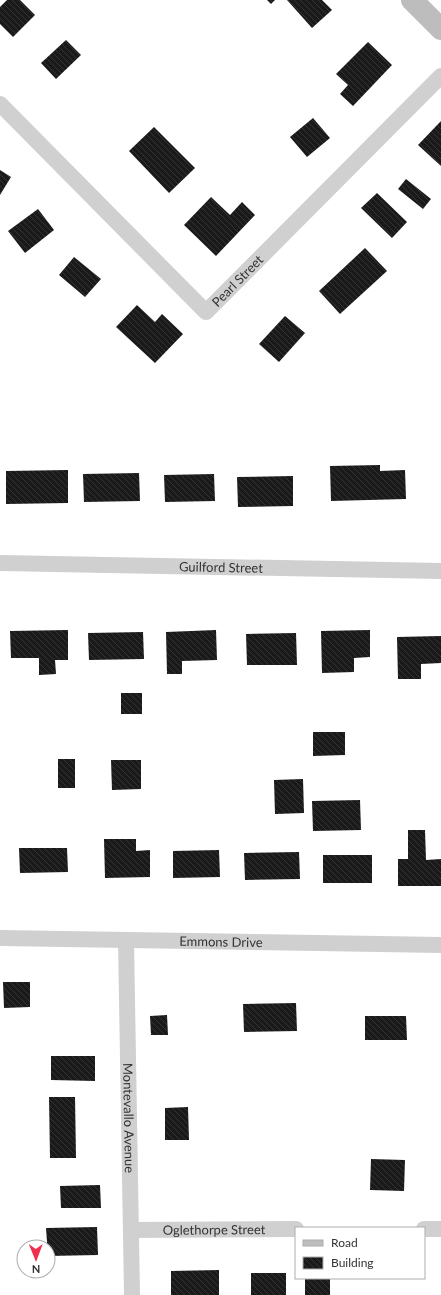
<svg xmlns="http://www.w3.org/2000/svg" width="441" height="1295" viewBox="0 0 441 1295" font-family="Lato,sans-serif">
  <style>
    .building { fill: url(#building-back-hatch) }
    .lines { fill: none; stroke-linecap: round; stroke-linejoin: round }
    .street { stroke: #d0d0d0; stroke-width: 16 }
    .secondary { stroke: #bdbdbd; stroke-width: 22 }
    .labels { text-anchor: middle; stroke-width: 4; stroke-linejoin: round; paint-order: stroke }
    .street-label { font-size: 13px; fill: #333; stroke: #fff }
  </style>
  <defs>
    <pattern id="building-back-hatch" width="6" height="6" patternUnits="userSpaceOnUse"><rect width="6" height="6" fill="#1a1a1a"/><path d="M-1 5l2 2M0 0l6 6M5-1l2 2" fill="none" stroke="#333"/></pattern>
  </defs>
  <rect width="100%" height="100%" fill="#fff"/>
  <!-- building -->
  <g class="building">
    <path d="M7,0H20L35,15L13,37L0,24V7Z"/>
    <path d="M267,0H275L271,4Z"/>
    <path d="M287,0H322L332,10L312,28Z"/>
    <path d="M66,40L81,55L56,79L41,63Z"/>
    <path d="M368,42L392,65L353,106L340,94L348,85L336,74Z"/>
    <path d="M313,118L330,138L307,157L290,137Z"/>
    <path d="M441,121V166L418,145Z"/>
    <path d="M154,127L195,168L169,193L129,151Z"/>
    <path d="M0,170L11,177L0,195Z"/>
    <path d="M406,179L431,199L423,209L398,189Z"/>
    <path d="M377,193L407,222L392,238L361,208Z"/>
    <path d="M211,197L230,215L242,202L255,215L216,256L184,225Z"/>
    <path d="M38,209L54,230L25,253L8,231Z"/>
    <path d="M365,248L387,271L340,314L319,291Z"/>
    <path d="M74,257L101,279L85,297L59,275Z"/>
    <path d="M137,305L155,322L162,314L183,334L155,363L116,327Z"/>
    <path d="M285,316L305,333L279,362L259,344Z"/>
    <path d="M380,465V471L405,470L406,499L331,501L330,466Z"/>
    <path d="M68,470V503L6,504V471Z"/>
    <path d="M139,473L140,501L84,502L83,474Z"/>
    <path d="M214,474L215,501L165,502L164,475Z"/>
    <path d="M293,476V506L238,507L237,477Z"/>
    <path d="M68,630V660H55L56,674L39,675V658H11L10,631Z"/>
    <path d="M216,630L217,660L182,661V674H167L166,632Z"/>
    <path d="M370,630V657L354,658V672L322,673L321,631Z"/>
    <path d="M143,632L144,659L89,660L88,633Z"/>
    <path d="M296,633L297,665H247L246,634Z"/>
    <path d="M441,636V663L421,664V679H398L397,637Z"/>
    <rect x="121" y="693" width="21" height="21"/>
    <path d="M313,732H345V755L313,756Z"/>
    <rect x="58" y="759" width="17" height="29"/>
    <path d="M111,760H141V789L112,790Z"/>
    <path d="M303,779L304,813L275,814L274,780Z"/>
    <path d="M360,800L361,830L313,831L312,801Z"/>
    <path d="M408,830H425L426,860L441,859V886H398V859H408Z"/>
    <path d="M104,839H136V851L150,850V877L105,878Z"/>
    <path d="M19,848H67L68,872L20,873Z"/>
    <path d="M219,850L220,877L173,878V851Z"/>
    <path d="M299,852L300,879L245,880L244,853Z"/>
    <rect x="323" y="855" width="49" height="28"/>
    <path d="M3,982H30V1007L4,1008Z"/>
    <path d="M296,1003L297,1031L244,1032L243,1004Z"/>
    <path d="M167,1015L168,1035H151L150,1016Z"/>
    <path d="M365,1016H406L407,1040H365Z"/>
    <path d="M51,1056H95V1081L51,1080Z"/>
    <path d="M49,1097H75L76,1158H50Z"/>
    <path d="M188,1107L189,1140H165V1108Z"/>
    <path d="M371,1159L405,1160L404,1191L370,1190Z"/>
    <path d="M100,1185L101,1208H61L60,1186Z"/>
    <path d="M97,1227L98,1255L48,1256L46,1228Z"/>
    <path d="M219,1270V1295H171V1271Z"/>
    <rect x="251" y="1273" width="35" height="22"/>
    <rect x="305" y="1278" width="25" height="17"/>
  </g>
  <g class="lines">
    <!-- street -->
    <g class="street">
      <path id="s1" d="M0,104L206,312L441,76"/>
      <path id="s2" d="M0,563L441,571"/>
      <path id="s3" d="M0,938L441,945"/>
      <path id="s4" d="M126,940L132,1295"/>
      <path d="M424,1229H441"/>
      <path id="s5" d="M131,1230L296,1229"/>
    </g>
    <!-- secondary -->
    <path class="secondary" d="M412,0L441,29"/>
  </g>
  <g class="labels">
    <!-- street labels -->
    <g class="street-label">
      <text dy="5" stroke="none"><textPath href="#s1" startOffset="337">Pearl Street</textPath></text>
      <text dy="5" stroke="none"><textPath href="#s2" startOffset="221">Guilford Street</textPath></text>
      <text dy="5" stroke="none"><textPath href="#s3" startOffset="221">Emmons Drive</textPath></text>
      <text dy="5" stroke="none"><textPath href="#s4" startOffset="178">Montevallo Avenue</textPath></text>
      <text dy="5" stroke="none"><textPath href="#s5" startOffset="83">Oglethorpe Street</textPath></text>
    </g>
  </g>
  <!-- legend -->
  <rect x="295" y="1227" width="130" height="52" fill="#ffffff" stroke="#adadad"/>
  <rect x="303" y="1240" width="20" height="6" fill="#bdbdbd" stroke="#adadad"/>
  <text x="331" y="1247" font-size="12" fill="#333333">Road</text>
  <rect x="303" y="1257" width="20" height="12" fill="url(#building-back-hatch)" stroke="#adadad"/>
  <text x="331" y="1267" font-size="12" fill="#333333">Building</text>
  <!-- north arrow -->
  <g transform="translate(36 1259) rotate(179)"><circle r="19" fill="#ffffff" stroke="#adadad"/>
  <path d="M0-3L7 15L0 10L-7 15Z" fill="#f02f4d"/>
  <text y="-6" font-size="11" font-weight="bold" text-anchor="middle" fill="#333333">N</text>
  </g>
</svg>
